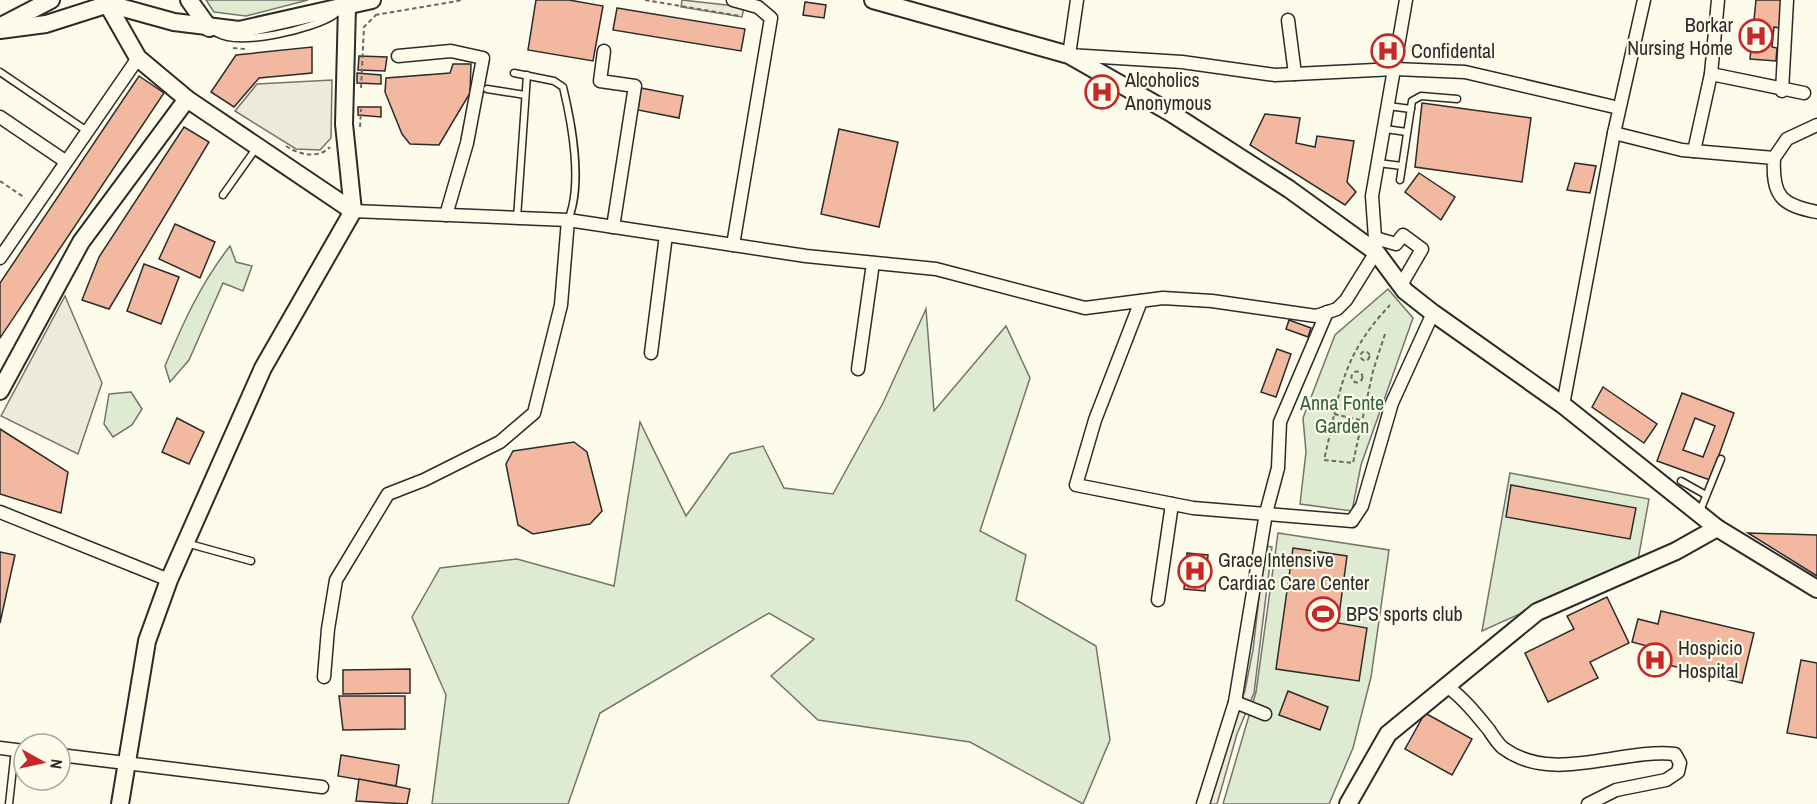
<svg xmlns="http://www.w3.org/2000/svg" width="1817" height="804" viewBox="0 0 1817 804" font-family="'Archivo Narrow',sans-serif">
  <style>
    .green { fill: #deebd1; stroke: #74746e; stroke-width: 1.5 }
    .parking { fill: #eceadb; stroke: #74746e; stroke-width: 1.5 }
    .building { fill: #f2b8a0; stroke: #2b2b2b; stroke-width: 1.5; fill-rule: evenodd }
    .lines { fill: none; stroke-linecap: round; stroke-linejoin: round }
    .lane-casing { stroke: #2b2b2b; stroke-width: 9 }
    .street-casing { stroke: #2b2b2b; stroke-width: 15 }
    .secondary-casing { stroke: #2b2b2b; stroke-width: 20 }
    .path { stroke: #6a6964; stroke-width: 2; stroke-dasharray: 4.5 3; stroke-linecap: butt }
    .lane { stroke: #fdfbea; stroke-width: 6 }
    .street { stroke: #fdfbea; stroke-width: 12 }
    .secondary { stroke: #fdfbea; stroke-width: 16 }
    .labels { text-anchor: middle; stroke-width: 4.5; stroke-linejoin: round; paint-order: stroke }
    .poi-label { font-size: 20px; fill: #2b2b2b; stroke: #fdfbea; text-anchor: start }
    .park-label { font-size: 20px; fill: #34623c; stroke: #fdfbea }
  </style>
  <rect width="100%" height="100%" fill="#fdfbea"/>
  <!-- green -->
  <g class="green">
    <path d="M206,0H308L246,16L214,12Z"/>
    <path d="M230,246L236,262L252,266L243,291L223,283L189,360L170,382L165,366C183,323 201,283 230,246Z"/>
    <path d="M1388,289L1413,318L1361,465L1352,511L1300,504L1306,452L1303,418L1335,335Z"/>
    <path d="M926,309L934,411L1006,326L1030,378L980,531L1026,555L1016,600L1096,646L1110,740L1083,804L970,742L818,720L771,676L814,639L769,613L600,713L568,804H432L446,695L412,617L440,568L517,559L614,586L640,422L686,516L730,454L763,446L784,488L833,494L883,403Z"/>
    <path d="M131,392L142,409L132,425L113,437L104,424L109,394Z"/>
    <path d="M1510,473L1649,499L1638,560L1482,631Z"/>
    <path d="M1278,533L1389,550L1371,677L1353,748L1329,804H1223L1256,692Z"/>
  </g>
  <!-- parking -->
  <g class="parking">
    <path d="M682,0L744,7L742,17L681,7Z"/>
    <path d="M332,80L331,138L320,150L296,149L235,111L257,84Z"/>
    <path d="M65,296L102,383L78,454L1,416Z"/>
    <path d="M1265,546L1272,547L1254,693L1237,734L1217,804H1209L1245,690L1253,650Z"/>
  </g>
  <!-- building -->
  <g class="building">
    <path d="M536,0H569L603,6L593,61L528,50Z"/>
    <path d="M1756,0H1782L1779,28L1774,27L1772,47L1777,48L1776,61L1750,59Z"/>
    <path d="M805,2L826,5L824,18L803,15Z"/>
    <path d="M617,8L745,29L741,51L613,30Z"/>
    <path d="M312,47V73L259,78L234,107L211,92L236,55Z"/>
    <path d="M359,56L387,57L385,71L358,70Z"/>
    <path d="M453,64H471L470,93L439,145L410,144L402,134L385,92L386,78L450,73Z"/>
    <path d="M357,73L381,75V84L357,83Z"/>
    <path d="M139,76L164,93L0,338V283Z"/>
    <path d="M641,88L683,96L679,118L638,110Z"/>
    <path d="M1422,103L1531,118L1522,182L1415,167Z"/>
    <path d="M358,107H381V117L358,115Z"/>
    <path d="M1265,114L1300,118L1296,143L1315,147L1317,136L1354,141L1347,182L1356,192L1345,205L1250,145Z"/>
    <path d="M184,127L209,142L109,309L82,300L99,257Z"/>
    <path d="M839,129L898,142L879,227L821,214Z"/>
    <path d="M1575,163L1596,166L1590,193L1567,190Z"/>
    <path d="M1419,173L1455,197L1441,220L1405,192Z"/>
    <path d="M175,224L215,242L200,278L159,259Z"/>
    <path d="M144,264L179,277L161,324L127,311Z"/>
    <path d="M1289,320L1311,328L1308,337L1286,329Z"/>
    <path d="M1277,349L1291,354L1276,397L1261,392Z"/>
    <path d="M1603,387L1657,424L1644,443L1592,407Z"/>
    <path d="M1682,393L1734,413L1710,480L1657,461ZM1695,418L1715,426L1703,457L1683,450Z"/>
    <path d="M177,418L204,432L189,464L162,452Z"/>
    <path d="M0,429L68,472L61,513L0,494Z"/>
    <path d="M574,442L587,452L602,511L590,524L533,534L518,525L506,464L513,451Z"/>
    <path d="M1511,485L1636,508L1630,539L1506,517Z"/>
    <path d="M1748,533L1817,535V576Z"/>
    <path d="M1293,548L1347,556L1338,623L1367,628L1359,681L1276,669Z"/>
    <path d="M0,552L15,555L0,623Z"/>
    <path d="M1187,553L1208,555L1205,591L1184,589Z"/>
    <path d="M1607,597L1629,643L1590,662L1598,678L1548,702L1525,653L1574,629L1567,616Z"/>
    <path d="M1661,611L1754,633L1742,683L1644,659L1647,646L1632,642L1638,619L1658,624Z"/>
    <path d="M1801,660L1817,663V738L1787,733Z"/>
    <path d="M410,669V693L343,694V670Z"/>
    <path d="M1288,691L1328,707L1320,730L1279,715Z"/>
    <path d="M339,696H405V729L343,730Z"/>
    <path d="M1425,713L1472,739L1452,775L1405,749Z"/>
    <path d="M341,755L399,765L396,786L338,776Z"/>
    <path d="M359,779L410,789L407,804L356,801Z"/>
  </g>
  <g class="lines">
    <defs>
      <g id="lane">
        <path d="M217,33C238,47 314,29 334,15"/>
        <path d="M0,72L87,131"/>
        <path d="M514,73L554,81L563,87C572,124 583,185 568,220"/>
        <path d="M487,89L525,95"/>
        <path d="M1388,106L1411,109"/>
        <path d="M1385,129L1407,132"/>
        <path d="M1378,163L1402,166"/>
        <path d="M1400,180L1412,101L1421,96L1457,99"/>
        <path d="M223,195L257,147"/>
        <path d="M517,218L527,75"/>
        <path d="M1681,481L1706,495"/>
        <path d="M1700,511L1721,459"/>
        <path d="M186,543L251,561"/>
        <path d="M9,804L15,750"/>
      </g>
      <g id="street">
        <path d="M1077,0L1069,55L1182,62L1275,75L1395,69L1465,72L1619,108"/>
        <path d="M1288,20L1295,74"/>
        <path d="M604,51L600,81L635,86L613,227"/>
        <path d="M398,56L451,51L483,58L467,143L446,215"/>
        <path d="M1711,74L1804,93"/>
        <path d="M1782,91L1787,0"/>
        <path d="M0,117L65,161"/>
        <path d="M1614,133L1682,150L1774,158C1772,196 1781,205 1817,212"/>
        <path d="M1694,151L1711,74L1718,0"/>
        <path d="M1774,158L1787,139L1817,125"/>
        <path d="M353,211L568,220L806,256L936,269L1085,308L1163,298L1212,301L1316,316L1337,309L1346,300L1376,252L1372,196L1406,0"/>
        <path d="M1375,238L1396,244L1403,235L1422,249L1401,285"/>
        <path d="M733,245L771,18L758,7L733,0"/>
        <path d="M0,258L138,58"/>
        <path d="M1141,301L1095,420L1076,485L1193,508L1352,521L1362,506L1392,403L1433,313"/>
        <path d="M651,353L666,235"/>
        <path d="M858,369L873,263"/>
        <path d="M1563,405L1614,133L1644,0"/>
        <path d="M0,512L169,580"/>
        <path d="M1158,600L1172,504"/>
        <path d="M324,677L328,629L336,580L388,494L424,480L500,442L534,413L561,305L568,220"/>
        <path d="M1448,687C1464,699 1476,714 1489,730C1493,736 1498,744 1503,748C1553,785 1620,748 1675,754L1680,763L1678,772L1666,780L1616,790L1588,804"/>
        <path d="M1235,702L1265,714"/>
        <path d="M0,748L24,751"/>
        <path d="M60,755L322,787"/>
        <path d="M1203,804L1235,702L1266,513L1278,468L1280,422L1327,312"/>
      </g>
      <g id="secondary">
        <path d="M105,0L138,58L187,99L353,211"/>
        <path d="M189,0L209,28"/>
        <path d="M873,0L1069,55L1171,113L1289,189L1376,252L1405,291L1433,313L1563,405L1717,528L1817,589"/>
        <path d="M1,26L51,0"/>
        <path d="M0,30L46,24L109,4L174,22L239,30L372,0"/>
        <path d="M0,391L81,242L187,99"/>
        <path d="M120,804L147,641L169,580L263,368L353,211L344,124L347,6"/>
        <path d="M1348,804L1388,734L1537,612L1676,551L1717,528"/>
      </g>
    </defs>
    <!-- lane casing -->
    <use href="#lane" class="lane-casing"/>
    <!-- street casing -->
    <use href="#street" class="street-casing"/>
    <!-- secondary casing -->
    <use href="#secondary" class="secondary-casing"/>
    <!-- path -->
    <g class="path">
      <path d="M645,0L740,16"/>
      <path d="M375,15L463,0"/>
      <path d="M233,48L245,49"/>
      <path d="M361,88L364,27L376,15"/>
      <path d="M360,127L361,109"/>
      <path d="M286,146C299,155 319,159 330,147"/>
      <path d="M0,181L25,198"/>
      <path d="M1385,334L1373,371L1353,463L1324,460C1340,393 1340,358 1390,305"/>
      <circle cx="1365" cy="356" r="4.5"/>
      <circle cx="1357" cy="377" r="5.5"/>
      <path d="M1334,414L1360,420"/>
    </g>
    <!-- lane -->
    <use href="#lane" class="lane"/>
    <!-- street -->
    <use href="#street" class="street"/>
    <!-- secondary -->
    <use href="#secondary" class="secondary"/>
  </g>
  <!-- icons -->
  <defs>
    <symbol id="hospital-ring" viewBox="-11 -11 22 22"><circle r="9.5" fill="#fdfbea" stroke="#c62828" stroke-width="1.5"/><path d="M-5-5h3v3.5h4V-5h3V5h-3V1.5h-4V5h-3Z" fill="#c62828"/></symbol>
    <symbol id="stadium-ring" viewBox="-11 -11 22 22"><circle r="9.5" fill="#fdfbea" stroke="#c62828" stroke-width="1.5"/><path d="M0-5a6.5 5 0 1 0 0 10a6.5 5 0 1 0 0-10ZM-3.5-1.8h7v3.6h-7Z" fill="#c62828"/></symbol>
  </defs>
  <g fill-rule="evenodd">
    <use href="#hospital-ring" x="1737" y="17" width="38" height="38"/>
    <use href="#hospital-ring" x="1369" y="32" width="38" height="38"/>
    <use href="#hospital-ring" x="1083" y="73" width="38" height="38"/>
    <use href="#hospital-ring" x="1176" y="552" width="38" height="38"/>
    <use href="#stadium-ring" x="1304" y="595" width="38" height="38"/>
    <use href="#hospital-ring" x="1636" y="641" width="38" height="38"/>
  </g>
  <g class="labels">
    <!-- poi labels -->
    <g class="poi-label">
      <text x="1733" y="32" text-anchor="end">Borkar<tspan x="1733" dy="23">Nursing Home</tspan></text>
      <text x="1411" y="58">Confidental</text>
      <text x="1125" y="87">Alcoholics<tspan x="1125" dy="23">Anonymous</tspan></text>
      <text x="1218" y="567">Grace Intensive<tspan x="1218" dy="23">Cardiac Care Center</tspan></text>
      <text x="1346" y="621">BPS sports club</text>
      <text x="1678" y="655">Hospicio<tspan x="1678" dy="23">Hospital</tspan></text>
    </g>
    <!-- park labels -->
    <g class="park-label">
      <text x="1342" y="410">Anna Fonte<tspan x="1342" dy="23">Garden</tspan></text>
    </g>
  </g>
  <!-- north arrow -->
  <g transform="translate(42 762) rotate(98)"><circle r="28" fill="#fdfbea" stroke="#a9a89e" stroke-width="1.5"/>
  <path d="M0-4.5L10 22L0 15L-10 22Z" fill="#c62828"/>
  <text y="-9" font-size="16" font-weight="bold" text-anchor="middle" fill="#2b2b2b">N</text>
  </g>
</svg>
